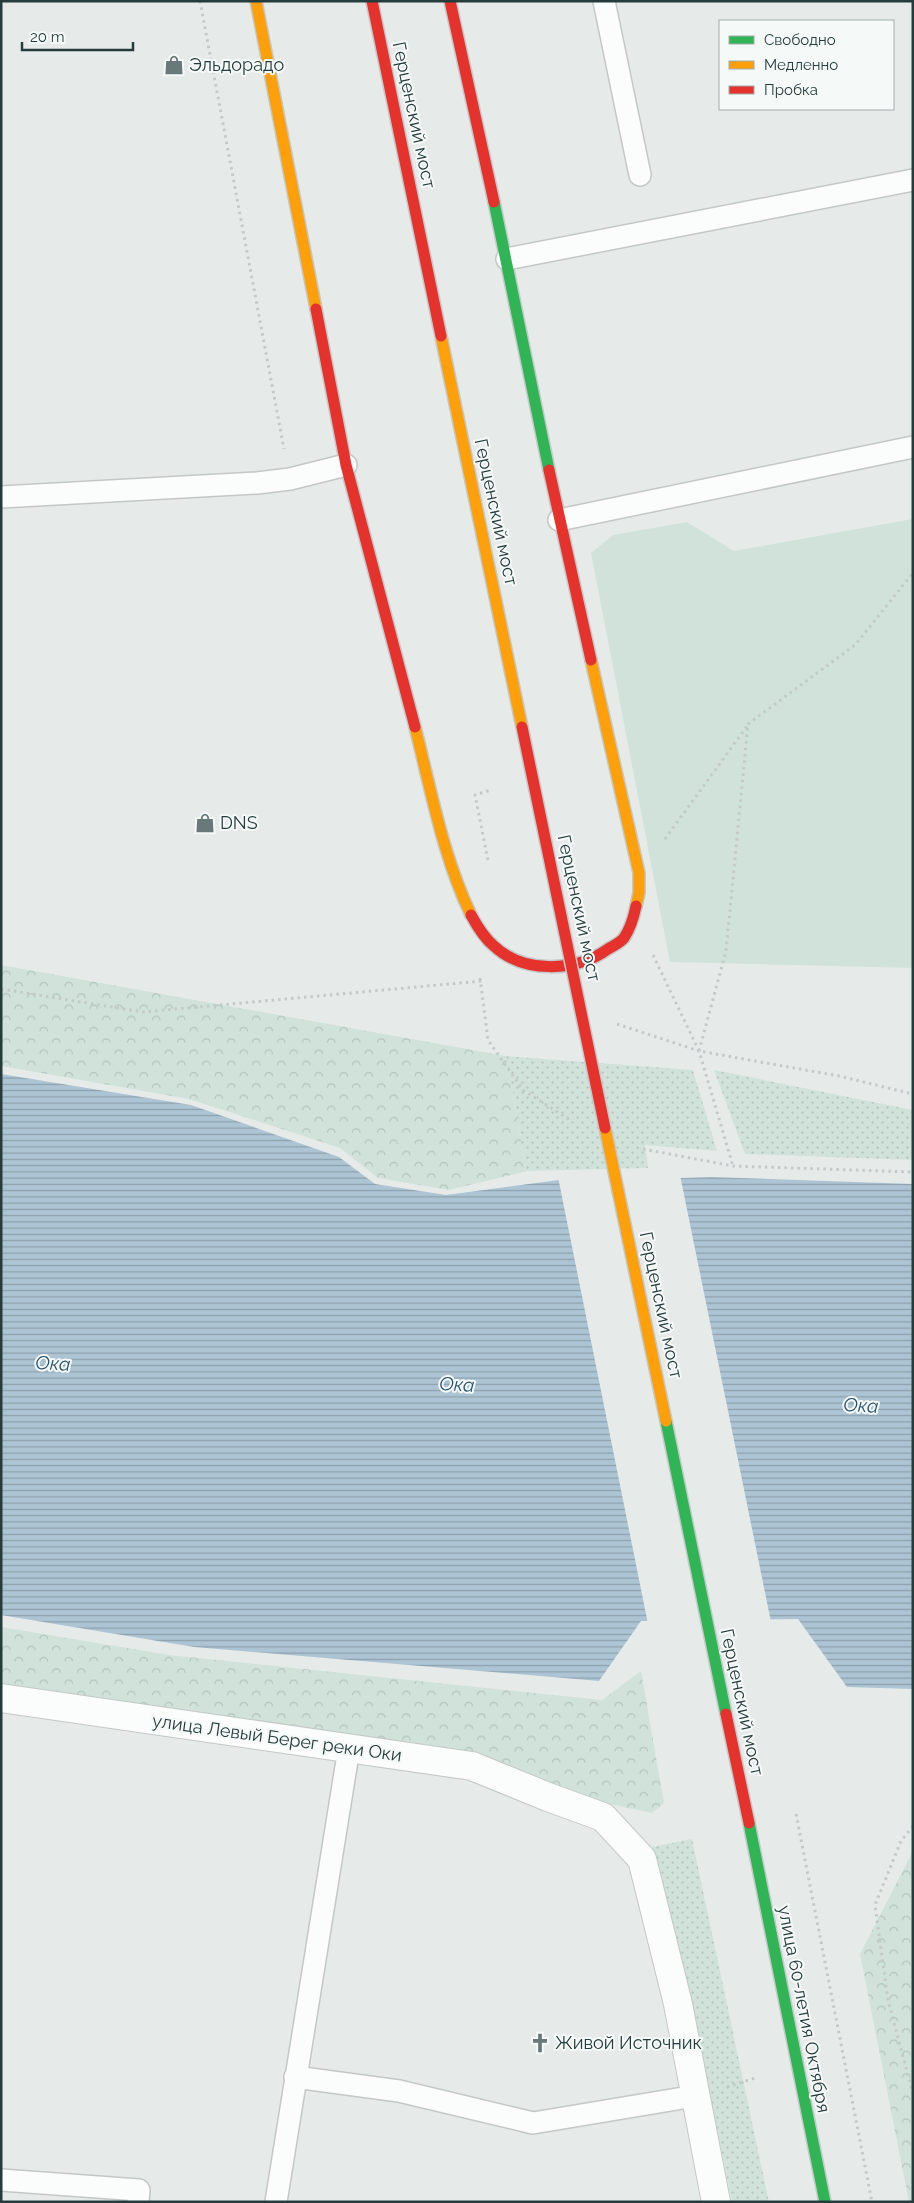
<svg xmlns="http://www.w3.org/2000/svg" width="914" height="2203" viewBox="0 0 914 2203" font-family="Raleway,sans-serif">
  <style>
    .grass { fill: url(#grass-dots) }
    .forest { fill: url(#forest-crowns) }
    .park { fill: #d1e2db }
    .water { fill: url(#water-rules) }
    .pier { fill: #e6ebea }
    .lines { fill: none; stroke-linecap: round; stroke-linejoin: round }
    .lane-casing { stroke: #c3c8c7; stroke-width: 24 }
    .street-casing { stroke: #c3c8c7; stroke-width: 30 }
    .fast-casing { stroke: #c3c9c8; stroke-width: 14 }
    .slow-casing { stroke: #c3c9c8; stroke-width: 14 }
    .jam-casing { stroke: #c3c9c8; stroke-width: 14 }
    .path { stroke: #c3caca; stroke-width: 3; stroke-dasharray: 2.5 4; stroke-linecap: butt }
    .lane { stroke: #fbfcfc; stroke-width: 21 }
    .street { stroke: #fbfcfc; stroke-width: 28 }
    .fast { stroke: #30b455; stroke-width: 11 }
    .slow { stroke: #ff9f0a; stroke-width: 11 }
    .jam { stroke: #e5322d; stroke-width: 11 }
    .fast-bridge-casing { stroke: #c3c9c9; stroke-width: 14; stroke-linecap: butt }
    .slow-bridge-casing { stroke: #c3c9c9; stroke-width: 14; stroke-linecap: butt }
    .jam-bridge-casing { stroke: #c3c9c9; stroke-width: 14; stroke-linecap: butt }
    .fast-bridge { stroke: #30b455; stroke-width: 11 }
    .slow-bridge { stroke: #ff9f0a; stroke-width: 11 }
    .jam-bridge { stroke: #e5322d; stroke-width: 11 }
    .labels { text-anchor: middle; stroke-width: 4; stroke-linejoin: round; paint-order: stroke }
    .poi-label { font-size: 18px; fill: #263c3c; stroke: #f5f9f8; text-anchor: start }
    .street-label { font-size: 18px; fill: #263c3c; stroke: #f5f9f8 }
    .water-label { font-size: 19px; font-style: italic; fill: #275171; stroke: #f5f9f8 }
  </style>
  <defs>
    <pattern id="grass-dots" width="8" height="8" patternUnits="userSpaceOnUse" patternTransform="scale(1.25)"><rect width="8" height="8" fill="#d1e2db"/><path d="M2 2h.1M6 6h.1" fill="none" stroke="#b3c3bd" stroke-width="1.8" stroke-linecap="round"/></pattern>
    <pattern id="forest-crowns" width="20" height="18" patternUnits="userSpaceOnUse" patternTransform="scale(1.25)"><rect width="20" height="18" fill="#d1e2db"/><path d="M2 6a3 3 0 1 1 6 0M12 15a3 3 0 1 1 6 0" fill="none" stroke="#b3c3bd"/></pattern>
    <pattern id="water-rules" width="6" height="5" patternUnits="userSpaceOnUse" patternTransform="scale(1.25)"><rect width="6" height="5" fill="#adc4d4"/><path d="M0 2.5h6" fill="none" stroke="#8da0ad"/></pattern>
  </defs>
  <rect width="100%" height="100%" fill="#e6ebea"/>
  <!-- grass -->
  <g class="grass">
    <path d="M506,1056L693,1070L717,1151L645,1145L648,1168L527,1171Z"/>
    <path d="M714,1070L913,1110V1160L745,1154Z"/>
    <path d="M692,1839L769,2202H732L712,2103L652,1847Z"/>
  </g>
  <!-- forest -->
  <g class="forest">
    <path d="M1,965L506,1056L527,1171L449,1190L378,1178L340,1148L189,1099L1,1066Z"/>
    <path d="M1,1627L169,1655L602,1700L641,1671L664,1803L652,1813L557,1793L1,1690Z"/>
    <path d="M913,1851V2202H909L860,1954Z"/>
  </g>
  <!-- park -->
  <path class="park" d="M913,519V968L670,962L591,553L613,535L687,522L734,551Z"/>
  <!-- water -->
  <path class="water" d="M1,1074L191,1105L339,1157L375,1184L446,1195L566,1179L617,1180L711,1177L913,1184V1689L847,1687L798,1619L641,1621L599,1681L194,1647L1,1615Z"/>
  <!-- pier -->
  <path class="pier" d="M680,1175L771,1622L648,1624L558,1177Z"/>
  <g class="lines">
    <defs>
      <g id="lane">
        <path d="M604,1L640,175"/>
        <path d="M507,259L913,180"/>
        <path d="M1,497L257,483L290,479L346,465"/>
        <path d="M559,520L913,447"/>
        <path d="M295,2077L399,2091L533,2123L695,2096"/>
        <path d="M1,2180L139,2190L138,2202"/>
        <path d="M276,2202L349,1748"/>
      </g>
      <path id="street" d="M1,1698L472,1766L548,1797L603,1817L642,1859L678,2004L716,2202"/>
      <g id="fast">
        <path d="M494,202L549,470"/>
        <path d="M749,1823L825,2202"/>
      </g>
      <g id="slow">
        <path d="M256,1L316,309"/>
        <path d="M591,660L639,873V893L636,906"/>
        <path d="M415,727C431,790 443,857 471,915"/>
      </g>
      <g id="jam">
        <path d="M450,1L494,202"/>
        <path d="M316,309L346,465L415,727"/>
        <path d="M549,470L591,660"/>
        <path d="M471,915C477,926 484,938 494,946C524,974 576,972 608,949C613,946 620,943 624,938C630,929 634,916 636,906"/>
      </g>
    </defs>
    <!-- lane casing -->
    <use href="#lane" class="lane-casing"/>
    <!-- street casing -->
    <use href="#street" class="street-casing"/>
    <!-- fast casing -->
    <use href="#fast" class="fast-casing"/>
    <!-- slow casing -->
    <use href="#slow" class="slow-casing"/>
    <!-- jam casing -->
    <use href="#jam" class="jam-casing"/>
    <!-- path -->
    <g class="path">
      <path d="M200,1L284,449"/>
      <path d="M665,839L748,725"/>
      <path d="M488,860L475,795L491,790"/>
      <path d="M653,955L699,1051L839,1076L913,1094"/>
      <path d="M480,978L488,1040L523,1090L570,1120"/>
      <path d="M1,989L143,1012L482,981"/>
      <path d="M617,1024L699,1051L733,1166"/>
      <path d="M699,1051L726,951L748,724L855,645L913,573"/>
      <path d="M643,1149L733,1166L913,1172"/>
      <path d="M796,1814L872,2202"/>
      <path d="M913,1826L901,1841L875,1905L888,2000L913,2094"/>
      <path d="M727,2087L755,2078"/>
    </g>
    <!-- lane -->
    <use href="#lane" class="lane"/>
    <!-- street -->
    <use href="#street" class="street"/>
    <!-- fast -->
    <use href="#fast" class="fast"/>
    <!-- slow -->
    <use href="#slow" class="slow"/>
    <!-- jam -->
    <use href="#jam" class="jam"/>
    <defs>
      <path id="fast-bridge" d="M666,1421L726,1714"/>
      <g id="slow-bridge">
        <path d="M441,336L522,727"/>
        <path d="M605,1128L666,1421"/>
      </g>
      <g id="jam-bridge">
        <path d="M372,1L441,336"/>
        <path d="M522,727L605,1128"/>
        <path d="M726,1714L749,1823"/>
      </g>
    </defs>
    <!-- fast-bridge casing -->
    <use href="#fast-bridge" class="fast-bridge-casing"/>
    <!-- slow-bridge casing -->
    <use href="#slow-bridge" class="slow-bridge-casing"/>
    <!-- jam-bridge casing -->
    <use href="#jam-bridge" class="jam-bridge-casing"/>
    <!-- fast-bridge -->
    <use href="#fast-bridge" class="fast-bridge"/>
    <!-- slow-bridge -->
    <use href="#slow-bridge" class="slow-bridge"/>
    <!-- jam-bridge -->
    <use href="#jam-bridge" class="jam-bridge"/>
  </g>
  <!-- icons -->
  <defs>
    <symbol id="shop-bare" viewBox="-9 -9 18 18"><path d="M-5-2.5h2.3a2.7 3.5 0 0 1 5.4 0H5L5.5 6h-11ZM-1.5-2.5h3a1.5 2.3 0 0 0-3 0Z" fill="#697979" stroke="#f5f9f8" stroke-width="2.5" paint-order="stroke"/></symbol>
    <symbol id="church-bare" viewBox="-9 -9 18 18"><path d="M-1.2-6h2.4v3.5h3.3v2.4h-3.3V6h-2.4V-.1h-3.3v-2.4h3.3Z" fill="#697979" stroke="#f5f9f8" stroke-width="2.5" paint-order="stroke"/></symbol>
  </defs>
  <g fill-rule="evenodd">
    <use href="#shop-bare" x="160" y="51" width="28" height="28"/>
    <use href="#shop-bare" x="191" y="809" width="28" height="28"/>
    <use href="#church-bare" x="526" y="2029" width="28" height="28"/>
  </g>
  <g class="labels">
    <!-- poi labels -->
    <g class="poi-label">
      <text x="189" y="71">Эльдорадо</text>
      <text x="220" y="829">DNS</text>
      <text x="555" y="2049">Живой Источник</text>
    </g>
    <!-- street labels -->
    <g class="street-label">
      <text transform="translate(414 115) rotate(78)" y="6">Герценский мост</text>
      <text transform="translate(496 512) rotate(78)" y="6">Герценский мост</text>
      <text transform="translate(579 908) rotate(78)" y="6">Герценский мост</text>
      <text transform="translate(661 1305) rotate(78)" y="6">Герценский мост</text>
      <text transform="translate(742 1702) rotate(78)" y="6">Герценский мост</text>
      <text transform="translate(277 1738) rotate(8)" y="6">улица Левый Берег реки Оки</text>
      <text transform="translate(804 2009) rotate(79)" y="6">улица 60-летия Октября</text>
    </g>
    <!-- water labels -->
    <g class="water-label">
      <text transform="translate(53 1363) rotate(3)" y="7">Ока</text>
      <text transform="translate(457 1384) rotate(3)" y="7">Ока</text>
      <text transform="translate(861 1405) rotate(3)" y="7">Ока</text>
    </g>
  </g>
  <!-- border -->
  <rect width="914" height="2203" fill="none" stroke="#263c3c" stroke-width="5"/>
  <!-- legend -->
  <rect x="719" y="20" width="175" height="90" fill="#f5f9f8" stroke="#a2adad"/>
  <rect x="729" y="36" width="25" height="8" fill="#30b455" stroke="#a2adad"/>
  <text x="764" y="45" font-size="15" fill="#263c3c">Свободно</text>
  <rect x="729" y="61" width="25" height="8" fill="#ff9f0a" stroke="#a2adad"/>
  <text x="764" y="70" font-size="15" fill="#263c3c">Медленно</text>
  <rect x="729" y="86" width="25" height="8" fill="#e5322d" stroke="#a2adad"/>
  <text x="764" y="95" font-size="15" fill="#263c3c">Пробка</text>
  <!-- scale -->
  <path d="M22 42v8h111v-8" fill="none" stroke="#263c3c" stroke-width="2.5"/>
  <text x="30" y="42" font-size="15" fill="#263c3c" stroke="#f5f9f8" stroke-width="4" paint-order="stroke">20 m</text>
</svg>
